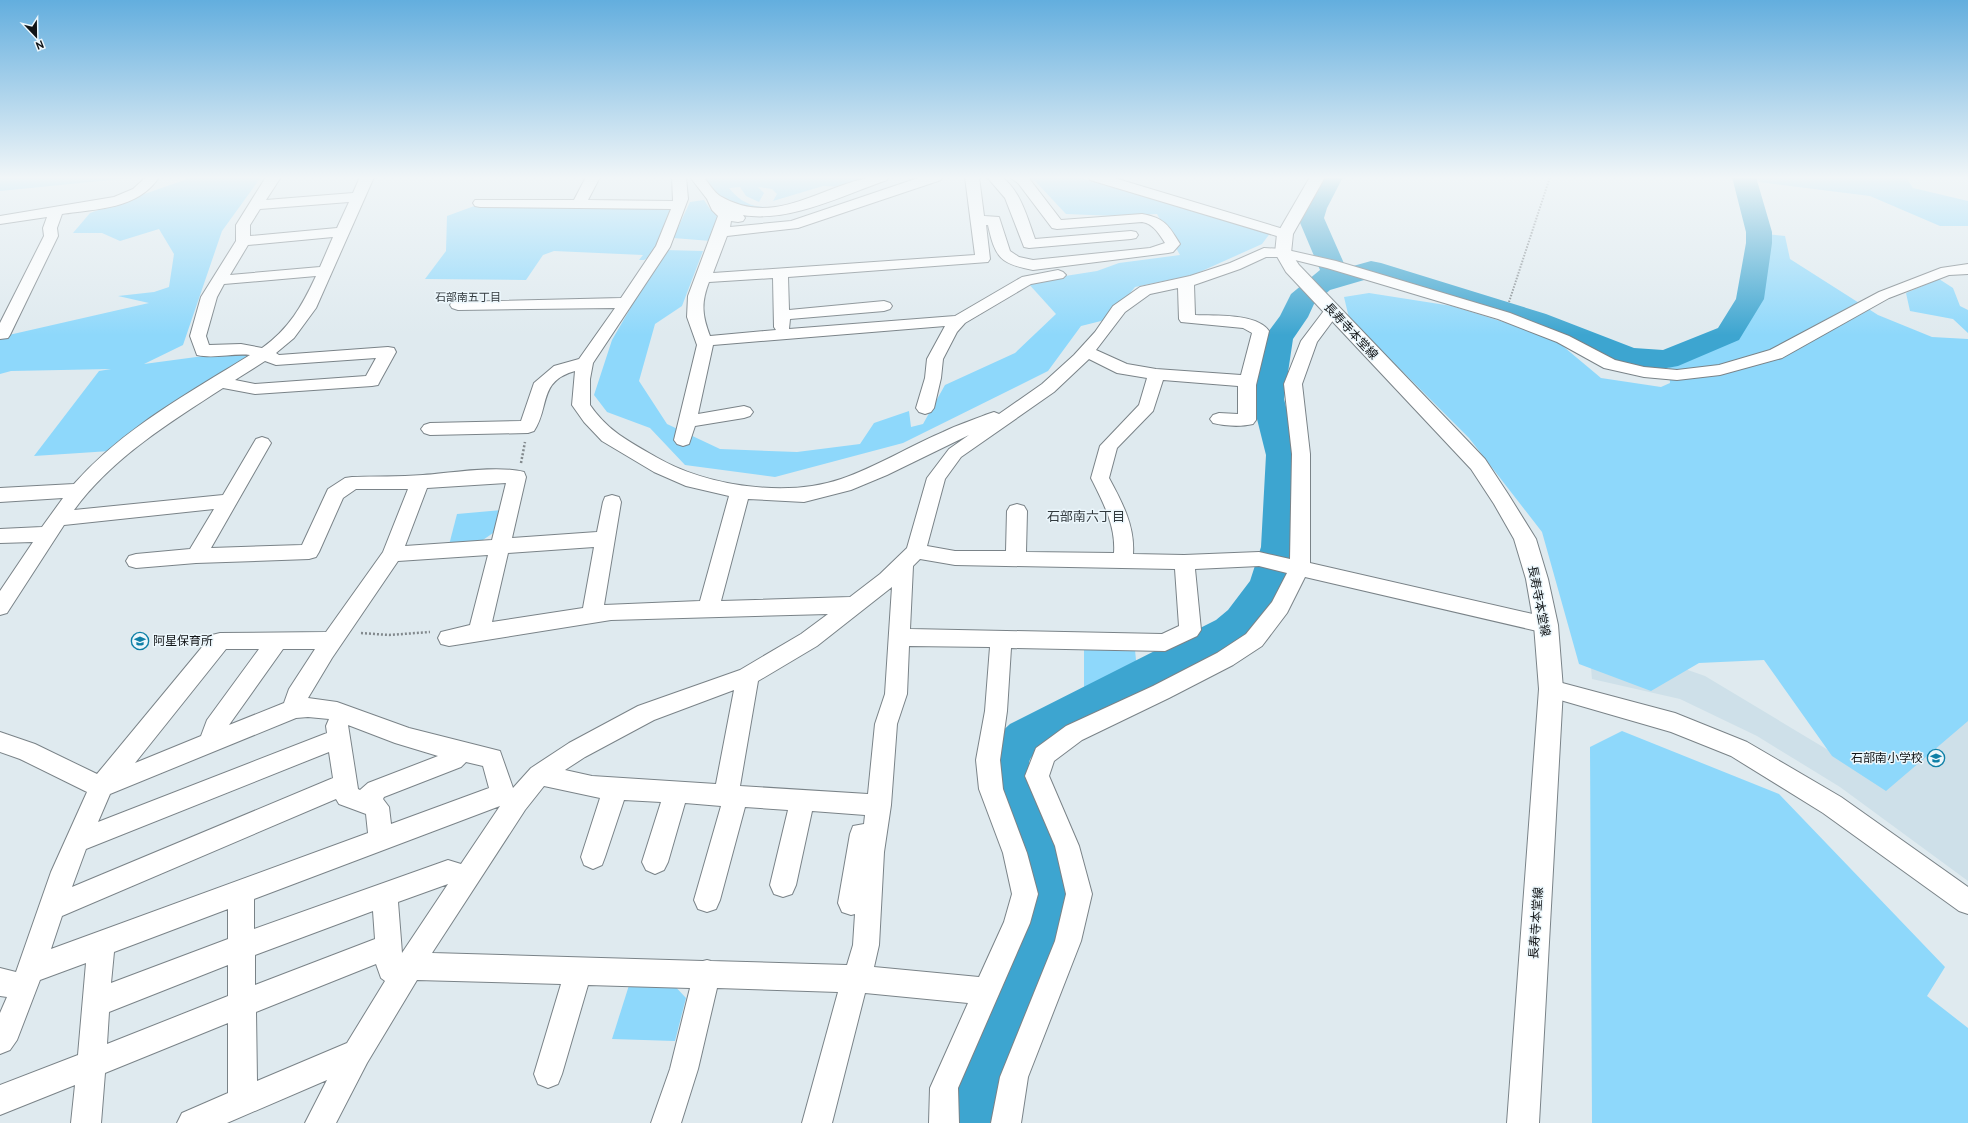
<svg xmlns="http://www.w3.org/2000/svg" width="1968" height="1123" viewBox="0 0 1968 1123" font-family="Overpass,'Noto Sans JP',sans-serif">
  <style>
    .built { fill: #cee0e9 }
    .green { fill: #8ed8fb }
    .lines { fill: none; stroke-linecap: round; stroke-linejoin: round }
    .river { fill: #3da5d0; fill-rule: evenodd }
    .minor-casing { stroke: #7a8388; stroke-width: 2 }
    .major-casing { stroke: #7a8388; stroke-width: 2 }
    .path-far1 { stroke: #82898d; stroke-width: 2; stroke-dasharray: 1.5 1.5; stroke-linecap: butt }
    .path { stroke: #82898d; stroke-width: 2.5; stroke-dasharray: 2 2; stroke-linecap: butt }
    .minor { fill: #fff; fill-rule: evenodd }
    .major { fill: #fff; fill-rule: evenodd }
    .labels { text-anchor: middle; stroke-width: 3; stroke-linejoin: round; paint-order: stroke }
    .far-neighbourhood-label { font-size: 11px; fill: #31393d; stroke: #ecf7fc }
    .street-label { font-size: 12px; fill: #101315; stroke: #ecf7fc }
    .poi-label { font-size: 12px; fill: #101315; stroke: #ecf7fc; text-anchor: start }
    .neighbourhood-label { font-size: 13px; fill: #31393d; stroke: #ecf7fc }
  </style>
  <rect width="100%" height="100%" fill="#dfeaef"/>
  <!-- built -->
  <path class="built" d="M1588,635L1705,676L1878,780L1968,701V881L1840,787L1757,736L1680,699L1592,679Z"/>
  <!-- green -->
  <g class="green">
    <path d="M0,177H141L0,191Z"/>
    <path d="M193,177H261L222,231L183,345L144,364L241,351L252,356L110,451L34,456L99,371L111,369L11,371L0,374V337L149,303L118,296L154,292L169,287L174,254L159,229L120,241L102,233H73L90,213Z"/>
    <path d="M702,177H877L845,187L823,186L773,201L777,194L772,189L758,187L764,193L759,202L746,196L740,187L729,188C747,210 761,207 787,207L738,210L718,196Z"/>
    <path d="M1023,177H1075L1088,180L1271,232L1262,244L1193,275L1135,287L1109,319L1081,326L1048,371L903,443L775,477L685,465L650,428L607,412L594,395L612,340L664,250L703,251L682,306L655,324L639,381L667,424L720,449L797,452L860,444L874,423L909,411L911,427L923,424L945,385L1015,353L1056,314L1027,282L1097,271L1119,263L1180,255L1157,214L1116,216L1066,214L1035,181Z"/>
    <path d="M1753,177H1906L1913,188L1968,201V226H1940L1870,196L1759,182Z"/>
    <path d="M704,200L710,209L720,217L711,241L673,238L690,202Z"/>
    <path d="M477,205L672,207L653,255L644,260H639L643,255L554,251L543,255L526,280L425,279L446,251L447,216Z"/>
    <path d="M1758,233L1785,236L1790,259L1878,315L1932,337L1968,339V721L1886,791L1832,756L1764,660L1699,663L1651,691L1579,664L1542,532L1469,438L1349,318L1344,297L1369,293L1452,306L1552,337L1601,378L1661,387L1670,383L1667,351L1728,331Z"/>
    <path d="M1939,279L1953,288L1960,306L1968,310V333L1953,319L1910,311L1906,293Z"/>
    <path d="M502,510L493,533L480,542L449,545L457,514Z"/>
    <path d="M1084,649L1135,650L1137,670L1084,697Z"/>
    <path d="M1622,731L1779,794L1945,967L1927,996L1968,1028V1123H1592L1590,747Z"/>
    <path d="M631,979L670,981L686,998L675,1041L612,1039Z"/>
  </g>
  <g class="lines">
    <!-- river -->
    <path class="river" d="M1319,177H1343L1327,208L1324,218L1346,268L1371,261L1381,263L1546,314L1634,348L1663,350L1718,328L1736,299L1746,243V232L1732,177H1756L1772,232V243L1764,299L1739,340L1678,366L1667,368H1644L1616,362L1526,326L1371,278L1330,290L1314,304L1308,317L1293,339L1284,399L1298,455L1297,547L1285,586L1280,596L1254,630L1242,642L1040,748C1035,753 1030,757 1029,763C1027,787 1070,847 1076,874C1079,887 1076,899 1073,911L1002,1090L1001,1123H947L950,1090L1027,911L1031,895L1030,874L992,784L987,765L991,749L997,736L1010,724L1216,620L1228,610L1250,581L1261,547L1266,455L1252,399L1263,339L1280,316L1291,294L1320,270L1298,218L1301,208Z"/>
    <defs>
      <g id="minor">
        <path d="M146,177H159C139,209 96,209 62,214L57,228L58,236L10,335L8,338L0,339V323L44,236L43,228L47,217L0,224V216L114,197L133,189Z"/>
        <path d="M266,177H281L266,200L353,193L360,177H374L316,308L294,338L276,353L279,355L388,347L394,348L396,352L380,381L378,385L372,386L255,394L223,388C169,423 112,458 74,510L223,495L256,439L262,437L268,439L271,443L211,548L302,545L328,489L345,478L352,477C375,476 399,477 423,475C451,473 497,465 524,472L526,477L512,538L597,532L603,502L605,497L612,495L619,497L621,502L604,605L700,601L729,496L686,486L654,472L602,441L584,422L572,405L575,371C538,381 550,407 534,431L528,433L430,435L424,433L421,429L424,425L430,423L521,421L534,383L554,366L579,359L615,308L458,310L452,308L450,305L452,302L621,298L656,246L671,209L480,207L475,206L473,203L475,200H574L586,177H600L588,200L673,201L672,177H686L688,199L670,247L593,363L590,379V405C608,431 628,441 656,457C706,486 786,498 841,479C876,467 908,447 943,432C957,425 973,420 988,414L994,412L999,414L1042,384L1074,355L1095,332L1113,306L1140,287L1190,276L1230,263L1264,248L1283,249L1336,261L1510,313L1569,336L1615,360L1644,367L1677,370L1719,365L1770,350L1879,292L1941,268L1968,264V274L1949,275L1889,298L1782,358L1720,375L1677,380L1644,377L1604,368L1557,342L1498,319L1327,268L1283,257H1266L1240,269L1194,285L1195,315C1215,316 1257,313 1269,331L1256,385V420L1253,424C1241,427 1225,426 1213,423L1210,419L1213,415L1219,413L1238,414V386L1163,380L1153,411L1117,448L1109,478C1122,502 1135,526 1133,554L1184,555L1259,552L1290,559L1292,454L1284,384L1301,341L1326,308H1338L1340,311L1317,342L1302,384L1310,454V563L1546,617L1553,619L1557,625L1553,631L1546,633L1305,577L1287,613L1262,646L1233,665L1169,698L1082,740L1054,761L1049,776L1079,846L1092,894L1081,941L1028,1077L1021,1123H991L1000,1077L1055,941L1066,894L1055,846L1025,776L1036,748L1066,726L1153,686L1217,653L1246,634L1272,602L1287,573L1259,566L1195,569L1201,630L1197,636L1165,651L1011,648L1007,711L1000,760L1003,789L1027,853L1038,894L1030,923L958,1088L959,1123H929L930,1088L968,1003L865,993L832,1123H802L838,992L717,988L698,1069L681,1123H651L670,1069L690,988L588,985L562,1074L558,1084L548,1088L538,1084L534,1074L561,984L417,980L367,1063L336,1123H305L327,1080L227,1123H177L182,1113L228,1093V1023L105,1073L101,1123H71L75,1085L0,1115V1085L78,1055L86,963L40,980L17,1040L10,1050L0,1054V1013L7,997L0,996V968L16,972L51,872L87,792L20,759L0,752V732L35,744L97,774L212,635L220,633L326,632L383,552L408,489H356L343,498L319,552L316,557L309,559L196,563L136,568L129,566L126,561L129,556L136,554L190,549L214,509L64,525L7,613L0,615V591L33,542L0,543V529L42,527L63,498L0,502V488L74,484C122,429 189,393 250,355C233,353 214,359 197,355L190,336L201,297L236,241V225ZM349,202L337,228L250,236V225L260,209ZM333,237L320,267L230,275L248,245ZM316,276C302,306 289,329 262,348L241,344L209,345L206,336L217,297L224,284ZM1178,288L1179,319L1181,322L1243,328L1252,333L1241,375L1156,369L1127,364L1096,350L1125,312L1150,294ZM376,358L366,376L255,384L235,380L265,361L276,365ZM1089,359L1117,373L1147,378L1139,405L1100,446L1091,478C1103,502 1116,526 1114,553L1026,552L1027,511L1024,506L1017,504L1010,506L1007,511L1006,551H955L927,546L945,479L961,457L1054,392ZM969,435L949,449L927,478L907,548L880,574L850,597L721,601L748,499L804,502L851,490L887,475ZM506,483L492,540L405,546L427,488ZM594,547L583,608L492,622L508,553ZM488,555L470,625L441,632L438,638L441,644L449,646L611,620L828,614L801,634L740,670L638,706L569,743L531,768L513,788L500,751L409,728L337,702L308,698L332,658L398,561ZM920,559L955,565L1175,569L1179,626L1162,634L910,629L913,566ZM892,587L885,694L875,724L868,794L740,786L758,681L817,646ZM909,646L990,647L985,711L976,760L979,789L1003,853L1012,894L1004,922L979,977L874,967L879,945L884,852L891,805L897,724L907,694ZM226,649H259L207,720L201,736L135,763ZM283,649H315L289,689L284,703L229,725ZM734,690L716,784L592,776L565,770L585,757L654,720ZM308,717L329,719L326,726L327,733L98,822L110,794L296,718ZM348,725L395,743L438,756L368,783L360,790L358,789ZM329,752L333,778L72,887L86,849ZM466,762L483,766L489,788L391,824L389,807L383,799L384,797L461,767ZM544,786L600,798L581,857L584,865L593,869L602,865L605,857L624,800L661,802L642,862L646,870L655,874L664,870L668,862L685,803L721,806L694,900L698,909L707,912L716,909L720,900L745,807L788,810L770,885L774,894L783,897L792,894L796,885L812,811L865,815L864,824L853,826L850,834L838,903L842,912L851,915L855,914L853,945L847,965L711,961L707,960L703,961L432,953L525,810ZM336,799L339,804L366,814L368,833L51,949L62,916ZM500,806L461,864L448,860L254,929V899ZM448,884L402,953L398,902ZM228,909V939L111,983L114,952ZM373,911L375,939L255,985V955ZM376,964L381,978L385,981L347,1043L257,1081L256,1012ZM228,965V996L107,1044L109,1012Z"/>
        <path d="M690,177H704C708,183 714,192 720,196C773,227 816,189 867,178C874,176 882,177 888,177L887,180C844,195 789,223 743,215L745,218L743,221L738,222L731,221L730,227L791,221L921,177H942L941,180L798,228L727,236L713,273L975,255L965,177H979L984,216L999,217L1010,251L1019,257L1033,260L1150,248L1165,243C1159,234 1154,224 1142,222L1057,229L1052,228L1018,183L1009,177H1028L1061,220L1142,214C1165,218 1169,226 1180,244L1173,252L1168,253L1033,270C1000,264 995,257 988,225H986L990,259L988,262L788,277L789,310L884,301L890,303L892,306L890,309L884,311L790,319L789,329L955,316L1022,277L1058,270L1063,272L1066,275L1063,278L1031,284L965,323L957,332L943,359L941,378L934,408L931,412L925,414L919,412L916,408L925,378L927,359L945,326L713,345L698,414L744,406L750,408L753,412L750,416L744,418L695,426L689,444L683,446L677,444L674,440L697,345L687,317L688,296L718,216L712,210L707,199ZM773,278L774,327L776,330L710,336C702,315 701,303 709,282Z"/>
        <path d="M987,177H1002C1021,192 1027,217 1035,239L1131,231L1136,232L1138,235L1136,238L1131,239L1029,248L1024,247L1005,198Z"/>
        <path d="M1089,177H1111L1290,231L1292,234L1290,237H1280L1090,180Z"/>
        <path d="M1551,680L1675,713L1747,742L1841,797L1968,887V914L1959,911L1823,813L1731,756L1671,732L1543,695L1540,689L1543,683Z"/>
      </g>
      <path id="major" d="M1310,177H1325L1293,234L1291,253L1299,265L1485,459L1508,494L1536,539L1548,579L1558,625L1563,689L1539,1123H1507L1539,689L1534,625L1526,579L1514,539L1494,504L1471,469L1286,272L1275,253L1277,234Z"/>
    </defs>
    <!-- minor casing -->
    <use href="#minor" class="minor-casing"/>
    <!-- major casing -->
    <use href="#major" class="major-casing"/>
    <!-- path-far1 -->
    <path class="path-far1" d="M1509,302L1550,177"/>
    <!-- path -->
    <g class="path">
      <path d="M521,463L525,442"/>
      <path d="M361,633L389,635L430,632"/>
    </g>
    <!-- minor -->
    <use href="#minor" class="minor"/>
    <!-- major -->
    <use href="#major" class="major"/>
  </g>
  <!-- sky -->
  <linearGradient id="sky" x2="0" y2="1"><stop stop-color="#63aede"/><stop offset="0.53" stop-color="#f1f6f8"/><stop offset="1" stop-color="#f1f6f8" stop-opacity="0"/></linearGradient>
  <rect width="1968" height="335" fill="url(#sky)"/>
  <!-- icons -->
  <defs>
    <symbol id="school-ring" viewBox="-11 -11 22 22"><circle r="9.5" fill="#ecf7fc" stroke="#0e80a7" stroke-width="1.5"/><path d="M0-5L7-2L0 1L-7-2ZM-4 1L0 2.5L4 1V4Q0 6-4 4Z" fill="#0e80a7"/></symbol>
  </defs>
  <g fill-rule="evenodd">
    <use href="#school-ring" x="130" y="631" width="20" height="20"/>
    <use href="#school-ring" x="1926" y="748" width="20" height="20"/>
  </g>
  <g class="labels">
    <!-- far-neighbourhood labels -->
    <g class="far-neighbourhood-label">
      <text x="468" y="301">石部南五丁目</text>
    </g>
    <!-- street labels -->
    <g class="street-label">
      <text transform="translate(1351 331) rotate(47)" y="4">長寿寺本堂線</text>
      <text transform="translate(1539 601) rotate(79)" y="4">長寿寺本堂線</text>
      <text transform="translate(1536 923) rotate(-86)" y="4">長寿寺本堂線</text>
    </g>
    <!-- poi labels -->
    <g class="poi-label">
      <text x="153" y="645">阿星保育所</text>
      <text x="1923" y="762" text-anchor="end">石部南小学校</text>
    </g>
    <!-- neighbourhood labels -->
    <g class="neighbourhood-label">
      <text x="1086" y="521">石部南六丁目</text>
    </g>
  </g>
  <!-- north arrow -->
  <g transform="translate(36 36) rotate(158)" stroke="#ecf7fc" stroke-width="3" paint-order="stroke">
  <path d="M0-3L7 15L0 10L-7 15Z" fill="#101315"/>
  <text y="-6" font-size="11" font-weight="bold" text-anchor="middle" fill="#101315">N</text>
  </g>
</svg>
